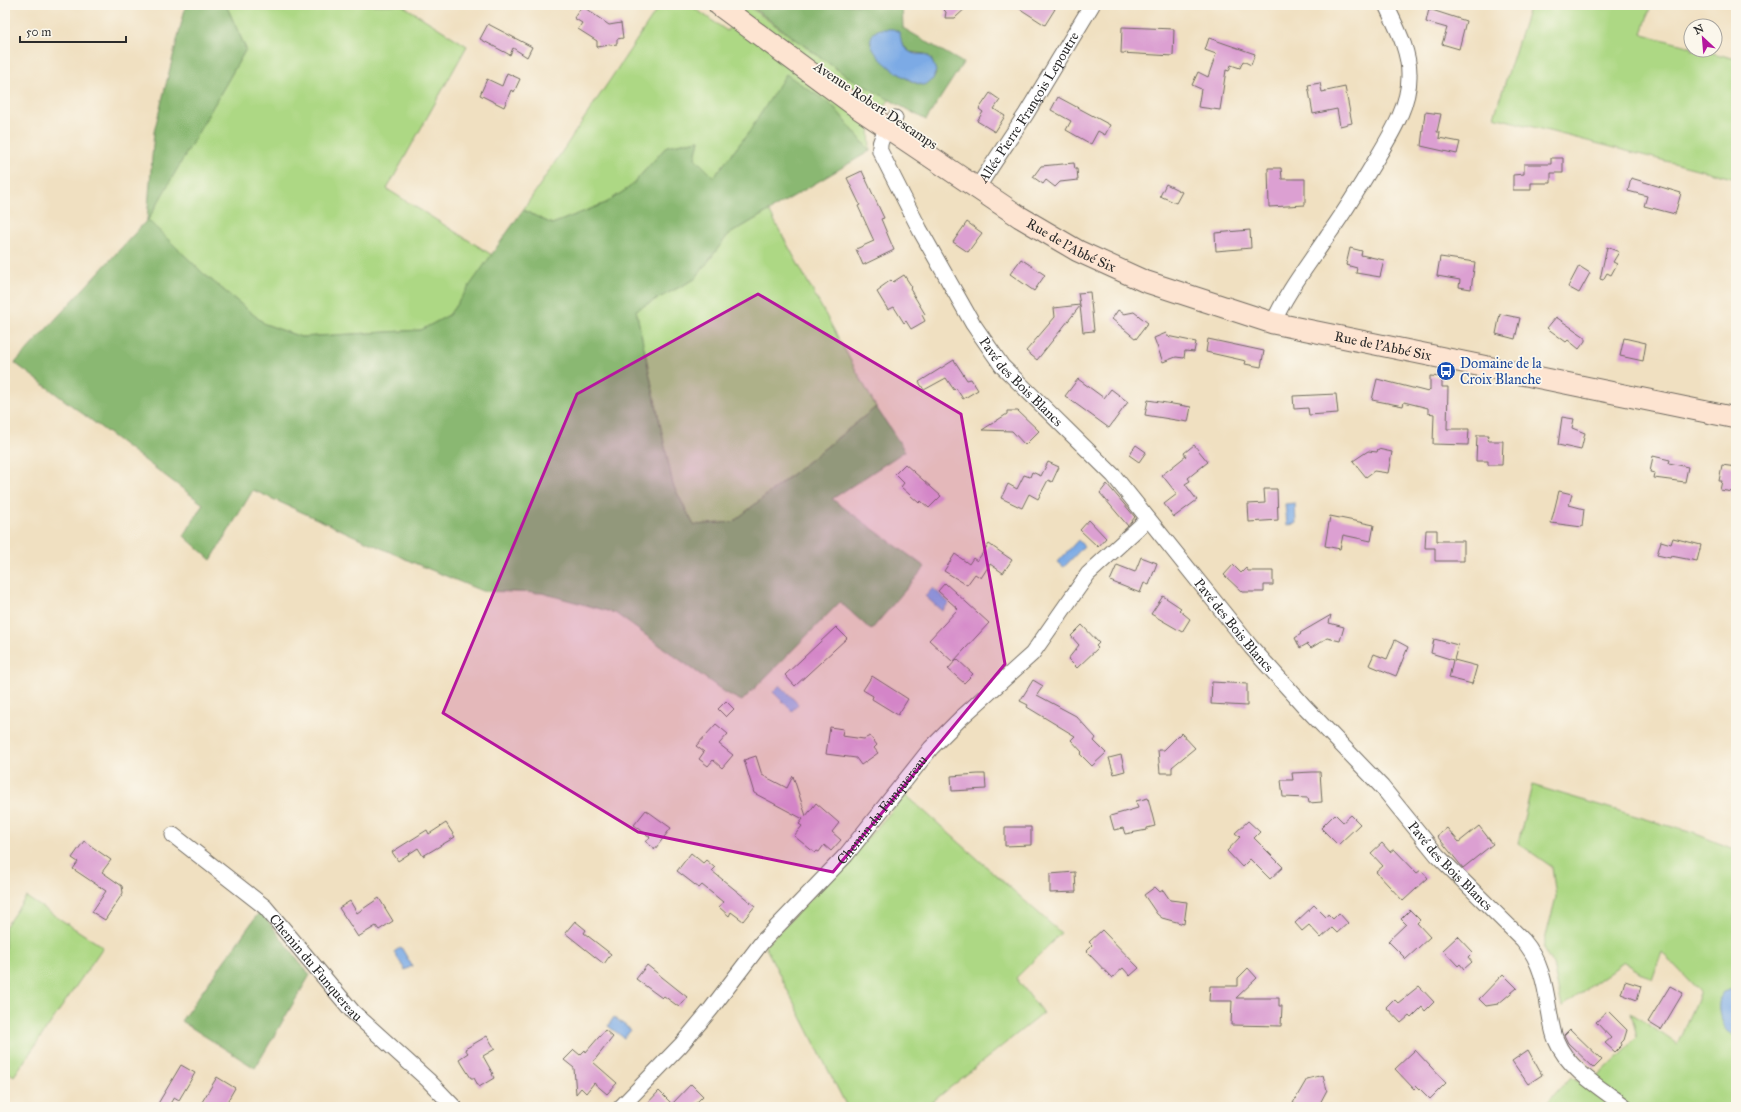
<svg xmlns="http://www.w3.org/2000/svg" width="1741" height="1112" viewBox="0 0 1741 1112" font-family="'IM FELL Great Primer',serif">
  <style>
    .green { fill: #add884; stroke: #6c8258 }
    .forest { fill: #8ab872; stroke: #5a724e; fill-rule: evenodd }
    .water { fill: #7baae5; stroke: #536a88 }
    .building { fill: #dca0d2 }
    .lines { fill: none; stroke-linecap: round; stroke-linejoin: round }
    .minor-casing { stroke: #706a60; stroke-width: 17 }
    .secondary-casing { stroke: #706a60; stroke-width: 23 }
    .minor { stroke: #fff; stroke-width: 15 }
    .secondary { stroke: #fde4d1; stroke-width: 21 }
    .marked { fill: #b5179e; fill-opacity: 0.2; stroke: #b5179e; stroke-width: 3; stroke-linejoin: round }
    .labels { text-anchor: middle; stroke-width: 3.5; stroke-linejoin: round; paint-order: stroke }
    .street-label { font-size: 14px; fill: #2b2b2b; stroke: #fbf7ec }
    .transit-label { font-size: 14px; fill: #164399; stroke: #fbf7ec; text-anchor: start }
  </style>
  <rect width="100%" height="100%" fill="#fbf7ec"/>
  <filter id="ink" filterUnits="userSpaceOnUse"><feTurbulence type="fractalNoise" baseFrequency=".025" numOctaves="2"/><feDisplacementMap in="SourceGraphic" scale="8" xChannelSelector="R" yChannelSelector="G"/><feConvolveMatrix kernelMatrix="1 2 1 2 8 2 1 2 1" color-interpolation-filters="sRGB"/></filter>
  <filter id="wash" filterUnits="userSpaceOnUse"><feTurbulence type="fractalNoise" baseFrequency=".012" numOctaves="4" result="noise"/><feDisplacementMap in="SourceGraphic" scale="16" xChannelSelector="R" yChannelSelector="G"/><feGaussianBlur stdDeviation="0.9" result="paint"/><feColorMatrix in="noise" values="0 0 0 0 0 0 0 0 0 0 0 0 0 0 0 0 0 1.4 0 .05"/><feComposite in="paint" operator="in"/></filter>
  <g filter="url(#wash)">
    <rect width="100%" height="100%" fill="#f0e0c1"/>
    <!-- green -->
    <g class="green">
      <path d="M226,5H402L467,46L387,189L492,255L449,315L421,330L301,337L265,324L204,274L147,220L246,49Z"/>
      <path d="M660,5H690L727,31L748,6L845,75L890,99L869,126L870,151L834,107L749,132L714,177L695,158L699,140L667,146L630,187L606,203L552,224L523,210Z"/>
      <path d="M1530,5H1651L1642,34L1691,47V50H1701L1736,59V179L1494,117Z"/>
      <path d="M769,211L876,407L733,522L694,526L673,486L636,310L695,279L728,235Z"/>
      <path d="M1532,785L1696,834L1736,850V1107H1543L1571,1076L1589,1089L1597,1077L1637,1038L1631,1013L1677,1044L1700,992L1662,952L1652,980L1624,962L1562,1007L1553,965L1543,948L1556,897L1552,867L1518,843Z"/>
      <path d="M906,795L1061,933L1016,978L1043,1013L926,1107H847L765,946L837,872Z"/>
      <path d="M26,897L103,947L14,1076L5,1070V927Z"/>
    </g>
    <!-- forest -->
    <g class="forest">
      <path d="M186,5H226L246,49L148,220L204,274L265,324L301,337L421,330L449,315L523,210L552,224L606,203L630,187L667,146L699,140L695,158L714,177L749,132L786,74L834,107L870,151L728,235L695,279L636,310L673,485L694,525L733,522L876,407L905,451L832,499L925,567L871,630L840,602L742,701L726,693L615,613L542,593L482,591L412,562L253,490L211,560L184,536L203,504L15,363L147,220L154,132Z"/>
      <path d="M749,5H902L903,28L963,63L926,120L845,75ZM878,30L901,43L910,52L926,54L931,58L936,75L921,85C904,80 874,58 870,41Z"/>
      <path d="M260,911L310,975L255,1068L181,1021Z"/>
    </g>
    <!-- water -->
    <g class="water">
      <path d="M880,29H893L899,32C902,38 900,44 906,49C920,62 927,43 936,71L933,79L925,85C911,86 847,44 880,29Z"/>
      <path d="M1295,503L1296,524L1287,525L1285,504Z"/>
      <path d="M1078,540L1084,546L1064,567L1058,562Z"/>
      <path d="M933,588L949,603L942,611L925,596Z"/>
      <path d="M780,685L798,704L792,711L773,692Z"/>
      <path d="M401,947L412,966L405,970L394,952Z"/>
      <path d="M1736,988V1037C1722,1029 1713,1006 1723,992Z"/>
      <path d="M614,1017L631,1030L624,1038L608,1026Z"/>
    </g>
    <g id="blocks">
      <!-- building -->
      <g class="building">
        <path d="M950,5H969L955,18H945L946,12L944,10Z"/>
        <path d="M1014,5H1049L1055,9L1045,25Z"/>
        <path d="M582,6L609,25L621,23L623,38L617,39V44L597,47V41L578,29L582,23L574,18Z"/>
        <path d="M1429,9L1466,21L1459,49L1442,44L1447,28L1426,22Z"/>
        <path d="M488,24L532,47L527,57L513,48L510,55L480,39Z"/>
        <path d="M1122,27L1174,29L1173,56L1121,53Z"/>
        <path d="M1209,38L1255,54L1251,65L1243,61L1240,68L1231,65L1229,71L1226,70L1220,110L1198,107L1201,89L1192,85L1198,72L1208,77L1216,54L1205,50Z"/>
        <path d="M507,73L520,79L514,92L511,90L504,107L480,95L487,79L502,86Z"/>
        <path d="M1320,83L1322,92L1345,87L1352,123L1340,126L1337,109L1313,114L1308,85Z"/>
        <path d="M990,93L1000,100L994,109L1005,116L995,132L977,121L983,112L979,109Z"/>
        <path d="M1058,97L1110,125L1105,135L1098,131L1091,144L1066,130L1071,121L1051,110Z"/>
        <path d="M1425,112L1441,114L1437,132H1440L1439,138L1460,142L1457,154L1421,146Z"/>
        <path d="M1551,158H1563V173H1551V183H1531V190H1513V175L1524,174V164H1551Z"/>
        <path d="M1074,163L1075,169H1077L1078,180L1060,182L1055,187L1046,180L1043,184L1033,177L1041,166Z"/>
        <path d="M1268,168H1281L1282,179H1305V205L1269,207Z"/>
        <path d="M862,171L884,218L881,219L894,250L863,265L856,249L874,241L858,206L860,205L847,178Z"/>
        <path d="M1631,178L1681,193L1675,214L1644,206L1647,196L1628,191Z"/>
        <path d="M1166,184L1182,192L1176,203L1160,196Z"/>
        <path d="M967,222L982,233L968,252L953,242Z"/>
        <path d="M1250,230L1251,248L1216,251L1215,233Z"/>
        <path d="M1607,247L1619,252L1613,262L1617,264L1611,275L1607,273L1603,280L1600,279Z"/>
        <path d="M1350,248L1362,251L1361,255L1384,260L1380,277L1356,273L1357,268L1346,265Z"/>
        <path d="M1440,257L1475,262L1471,289L1459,287L1460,280L1437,276Z"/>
        <path d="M1021,259L1045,275L1034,291L1010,274Z"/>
        <path d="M1579,266L1590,273L1579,293L1568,287Z"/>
        <path d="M904,275L912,287L910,289L925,314L922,315L925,321L911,329L906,321L904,323L894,307L888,310L877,292L881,289L880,288L891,280L893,282Z"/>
        <path d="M1090,292L1094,331L1083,332L1080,306L1037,360L1026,351L1055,317L1054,308L1080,305L1078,293Z"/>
        <path d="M1118,310L1124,314L1134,312L1148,323L1136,339L1112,319Z"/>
        <path d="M1500,314L1520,318L1515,339L1496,334Z"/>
        <path d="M1556,317L1585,337V341L1579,349L1568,340L1566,342L1547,328Z"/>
        <path d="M1166,333L1167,336L1196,342L1194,352L1185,351L1184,358L1176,357L1163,362L1154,338Z"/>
        <path d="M1624,338L1646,343L1643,361L1620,356Z"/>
        <path d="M1208,339L1264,351L1261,367L1245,364L1246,361L1206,352Z"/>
        <path d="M954,360L967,380L971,379L978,390L963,399L956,388L954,390L946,378L924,390L919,382Z"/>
        <path d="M1430,376L1442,377V387H1448L1447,429H1469L1468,445L1433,444L1434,414L1428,413V408L1404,402L1403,406L1372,400L1377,379L1428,392L1430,390Z"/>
        <path d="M1078,379L1104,398L1111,389L1128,402L1109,428L1065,396Z"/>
        <path d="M1336,394L1338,413L1309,415L1308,408L1294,409L1293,396Z"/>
        <path d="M1148,400L1191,407L1188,422L1145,415Z"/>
        <path d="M1007,411H1018L1039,431L1025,445L1012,431L982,430L1007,414Z"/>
        <path d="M1562,417L1574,419L1572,428L1585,433L1581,450L1558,445Z"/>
        <path d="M1477,435H1489L1488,441H1503L1502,465H1488V461H1476Z"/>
        <path d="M1136,445L1146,452L1139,462L1129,455Z"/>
        <path d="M1194,445L1208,462L1188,478L1190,481L1185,484L1197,500L1174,517L1164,504L1177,494L1162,475L1186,456L1184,453Z"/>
        <path d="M1378,449L1392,452L1388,473L1374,471L1366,477L1353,461L1368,451L1377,452Z"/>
        <path d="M1653,456L1670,460L1669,463L1688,467L1685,482L1654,478L1655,473L1650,472Z"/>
        <path d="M1048,462L1059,467L1052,482L1048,480L1038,499L1029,494L1022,508L1001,498L1008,484L1017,489L1024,475L1030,477L1032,472L1041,476Z"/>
        <path d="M905,464L941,496L929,508L921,501L919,503L901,487L904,483L895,474Z"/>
        <path d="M1722,465L1736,467V481L1733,492L1720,490L1722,481H1719Z"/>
        <path d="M1107,484L1135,517L1128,526L1100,493Z"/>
        <path d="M1264,489H1277L1278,520L1249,522L1248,504L1265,503Z"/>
        <path d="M1559,491L1572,494L1569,505L1584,509L1582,527L1551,523Z"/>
        <path d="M1330,516L1374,525L1371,541L1343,535L1340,549L1325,546Z"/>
        <path d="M1089,520L1106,538L1098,547L1080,530Z"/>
        <path d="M1426,530H1437V541H1464V561H1435V548H1425Z"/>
        <path d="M1673,538L1701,545L1697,561L1671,556L1670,558L1657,555L1661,541L1671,544Z"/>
        <path d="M989,544L1012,560L1003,573L990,564L981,578L975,574L967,585L944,571L955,554L969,564L973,558L977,561Z"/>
        <path d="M1141,557L1157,563L1149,585L1144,583L1140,593L1110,581L1117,565L1135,572Z"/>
        <path d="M1233,565L1241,573L1246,568L1248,571H1273V585H1264V592H1242L1224,575Z"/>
        <path d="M945,583L989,623L953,662L929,640L958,609L938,591Z"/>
        <path d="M1163,596L1181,608L1179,610L1190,619L1182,632L1151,614Z"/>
        <path d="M1331,615L1329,623L1344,627L1340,641L1327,638L1311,648L1307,644L1300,648L1295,638L1301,634L1300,633Z"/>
        <path d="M1082,625L1099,643L1096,646L1098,648L1077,668L1068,659L1079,645L1071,636Z"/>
        <path d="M836,627L847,638L795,686L785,675Z"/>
        <path d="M1434,639L1458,645L1454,660L1477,666L1472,684L1449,678L1453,660L1431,653Z"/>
        <path d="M1395,640L1408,647L1396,676L1369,665L1374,654L1387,659Z"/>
        <path d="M957,659L973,674L964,683L948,669Z"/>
        <path d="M872,676L908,699L898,715L872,699L873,696L863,690Z"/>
        <path d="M1033,680L1043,686L1037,695L1076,716L1096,738L1094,741L1106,753L1092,766L1080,754L1082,752L1071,740L1075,736L1027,707L1028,705L1020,701Z"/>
        <path d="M1212,682L1247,684V706L1211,704Z"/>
        <path d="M726,701L734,709L726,717L718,709Z"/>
        <path d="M716,724L728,734L719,744L733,755L722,768L713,760L708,766L699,759L704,752L696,746Z"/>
        <path d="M830,727L843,729L842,736L864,739L870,736L877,745L874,748L878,753L861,765L856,758L826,754Z"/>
        <path d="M1181,733L1195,748L1172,767V773H1160L1158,750H1164Z"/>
        <path d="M1121,755L1125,771L1114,774L1109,758Z"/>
        <path d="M756,756L762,775L787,788L793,776L806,816L816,803L839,823L832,832L841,840L831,851L824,845L819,852L817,851L815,853L794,836L802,826L799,824L803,819L754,793L744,760Z"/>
        <path d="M1313,772H1320L1322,802L1309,803L1308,798L1283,797L1281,780H1293L1292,773Z"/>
        <path d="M978,774H985L986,789L952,791L951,776Z"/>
        <path d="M1148,798L1155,826L1147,828V830L1125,834L1123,828L1114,830L1110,816L1138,808L1136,801Z"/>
        <path d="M646,810L671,828L655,849L646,842L650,837L634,825Z"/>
        <path d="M1335,814L1343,822L1351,815L1360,824L1338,845L1321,828Z"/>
        <path d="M1248,821L1260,832L1254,838L1283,867L1270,879L1250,859L1242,867L1227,851L1240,837L1235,833Z"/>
        <path d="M446,823L455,837L423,856L418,848L398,861L392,852L427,830L429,834Z"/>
        <path d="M1479,826L1493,844L1463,868L1437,836L1447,828L1459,842Z"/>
        <path d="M1005,827H1031V845L1005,846Z"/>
        <path d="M84,841L111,860L102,872L122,886L123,893L105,920L92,912L106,891L73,869L78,862L72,858Z"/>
        <path d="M1382,843L1390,852L1394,849L1417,873L1421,870L1428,878L1403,901L1376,872L1383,866L1371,853Z"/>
        <path d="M691,853L703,863L706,860L715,868L712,871L755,906L743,921L731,912L729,916L719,907L723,902L702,885L699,888L677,871Z"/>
        <path d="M1075,872L1076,892L1050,893V874Z"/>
        <path d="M1155,887L1160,892L1163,890L1170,900L1187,902L1184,924L1162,918L1157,914L1144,895Z"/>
        <path d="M379,898L393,921L379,930L376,926L358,937L339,908L350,901L357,913Z"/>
        <path d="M1314,905L1326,917L1328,914L1333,919L1339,913L1348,923L1337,933L1332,928L1321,938L1309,925L1302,931L1295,923Z"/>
        <path d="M1410,910L1420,920L1417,923L1430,937L1406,959L1388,941L1406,924L1401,919Z"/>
        <path d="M575,921L586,930L584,933L611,954L604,964L565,933Z"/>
        <path d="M1102,930L1139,968L1130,976L1123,968L1112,978L1086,951L1092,945L1089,942Z"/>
        <path d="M1458,936L1473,952L1468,957L1472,962L1464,969L1460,964L1458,966L1443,950Z"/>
        <path d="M647,965L687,997L679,1007L664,996L662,998L636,979Z"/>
        <path d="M1248,968L1257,978L1236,998H1279V1006H1282L1281,1026L1231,1025L1232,1001H1209L1210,986H1238V978Z"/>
        <path d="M1503,974L1517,988L1498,1004L1486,1006L1479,999Z"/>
        <path d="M1625,981L1641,986L1637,1000L1621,994Z"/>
        <path d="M1419,986L1434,1002L1425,1011L1422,1007L1411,1018L1409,1016L1401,1023L1386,1007L1394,999L1398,1003Z"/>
        <path d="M1670,986L1683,993L1661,1030L1648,1022Z"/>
        <path d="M1608,1011L1627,1030L1624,1040L1621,1043L1622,1045L1615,1052L1605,1043L1611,1038L1596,1022Z"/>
        <path d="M1570,1029L1602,1060L1594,1068L1568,1043L1564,1035Z"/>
        <path d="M605,1030L613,1037L593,1062L617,1083L607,1094L594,1083L586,1093L581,1088L576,1094L574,1068L564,1060L574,1050L580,1055L585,1050L586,1052Z"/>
        <path d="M487,1036L495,1049L483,1056L493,1074H492L494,1078L479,1087L474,1078H471L459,1059L468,1053L465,1049Z"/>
        <path d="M1415,1050L1446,1083L1430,1099L1417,1086L1414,1089L1395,1069Z"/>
        <path d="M1528,1050L1542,1075L1528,1084L1512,1061Z"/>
        <path d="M181,1065L195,1073L179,1100L174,1097L168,1107H156Z"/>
        <path d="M1323,1075L1327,1090L1318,1107H1300L1293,1103L1307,1079Z"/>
        <path d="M217,1077L235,1088L224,1107H199Z"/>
        <path d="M691,1084L703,1096L692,1107H644L659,1091L672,1104Z"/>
      </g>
    </g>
  </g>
  <g filter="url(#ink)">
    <use href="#blocks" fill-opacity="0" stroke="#706a60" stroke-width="1"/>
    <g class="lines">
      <defs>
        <g id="minor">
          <path id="s1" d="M895,118C889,128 878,138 880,151L920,230L973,324L1002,366L1114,476L1251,647L1305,707L1382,787L1437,855L1523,940C1541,961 1545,984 1549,1010C1551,1020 1552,1031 1556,1040C1568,1070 1602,1089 1626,1107"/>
          <path id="s2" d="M977,188L1026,114L1092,5"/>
          <path d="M1273,323C1287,291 1309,264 1328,235C1345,212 1359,188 1374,163C1390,136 1410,106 1409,74C1409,49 1396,27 1386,5"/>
          <path id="s3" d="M173,835L265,907L353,1012L428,1080L454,1107"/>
          <path id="s4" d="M621,1107L681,1045L711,1009L762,942L846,855L931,748L961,718L1032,654L1088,574L1148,519"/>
        </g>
        <g id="secondary">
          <path id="s5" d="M719,5L861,110L1020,217L1078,251L1144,281L1273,323L1736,418"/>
        </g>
      </defs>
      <!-- minor casing -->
      <use href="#minor" class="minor-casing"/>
      <!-- secondary casing -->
      <use href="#secondary" class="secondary-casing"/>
      <!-- minor -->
      <use href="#minor" class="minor"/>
      <!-- secondary -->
      <use href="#secondary" class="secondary"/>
    </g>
  </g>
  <!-- marked area -->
  <path class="marked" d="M758,294L961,414L1005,664L833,872L638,832L443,713L577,394Z"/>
  <!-- icons -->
  <defs>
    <symbol id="bus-disc" viewBox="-11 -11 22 22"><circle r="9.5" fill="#1a4fb4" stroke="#fbf7ec"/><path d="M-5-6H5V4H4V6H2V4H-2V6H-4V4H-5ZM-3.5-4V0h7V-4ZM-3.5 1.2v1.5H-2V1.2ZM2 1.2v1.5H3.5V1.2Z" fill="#fff"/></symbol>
  </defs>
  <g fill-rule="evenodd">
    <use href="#bus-disc" x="1435" y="360" width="22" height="22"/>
  </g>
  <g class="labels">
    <!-- street labels -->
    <g class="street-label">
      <text transform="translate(876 105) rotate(34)" y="5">Avenue Robert Descamps</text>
      <text dy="5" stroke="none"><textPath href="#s2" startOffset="96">Allée Pierre François Lepoutre</textPath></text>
      <text dy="5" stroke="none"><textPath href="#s5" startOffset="427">Rue de l'Abbé Six</textPath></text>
      <text dy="5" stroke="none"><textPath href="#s5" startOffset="756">Rue de l'Abbé Six</textPath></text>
      <text dy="5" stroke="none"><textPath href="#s1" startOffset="309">Pavé des Bois Blancs</textPath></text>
      <text dy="5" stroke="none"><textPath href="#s1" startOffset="633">Pavé des Bois Blancs</textPath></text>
      <text dy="5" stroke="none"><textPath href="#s4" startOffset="396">Chemin du Funquereau</textPath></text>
      <text dy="5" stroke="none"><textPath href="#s1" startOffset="957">Pavé des Bois Blancs</textPath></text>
      <text dy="5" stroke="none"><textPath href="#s3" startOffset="196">Chemin du Funquereau</textPath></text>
    </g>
    <!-- transit labels -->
    <g class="transit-label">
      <text x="1460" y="368">Domaine de la<tspan x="1460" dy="16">Croix Blanche</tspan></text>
    </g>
  </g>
  <!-- margin -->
  <rect width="1741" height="1112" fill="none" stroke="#fbf7ec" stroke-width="20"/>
  <!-- north arrow -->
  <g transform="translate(1703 38) rotate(334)"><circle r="19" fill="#fbf7ec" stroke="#a8a59f"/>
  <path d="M0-3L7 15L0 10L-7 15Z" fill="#b5179e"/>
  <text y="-6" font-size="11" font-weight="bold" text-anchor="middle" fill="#2b2b2b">N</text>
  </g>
  <!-- scale -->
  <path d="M20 36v6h106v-6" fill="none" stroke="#2b2b2b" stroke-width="2"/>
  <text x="26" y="36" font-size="12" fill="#2b2b2b" stroke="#fbf7ec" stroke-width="3" paint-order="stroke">50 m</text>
</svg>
